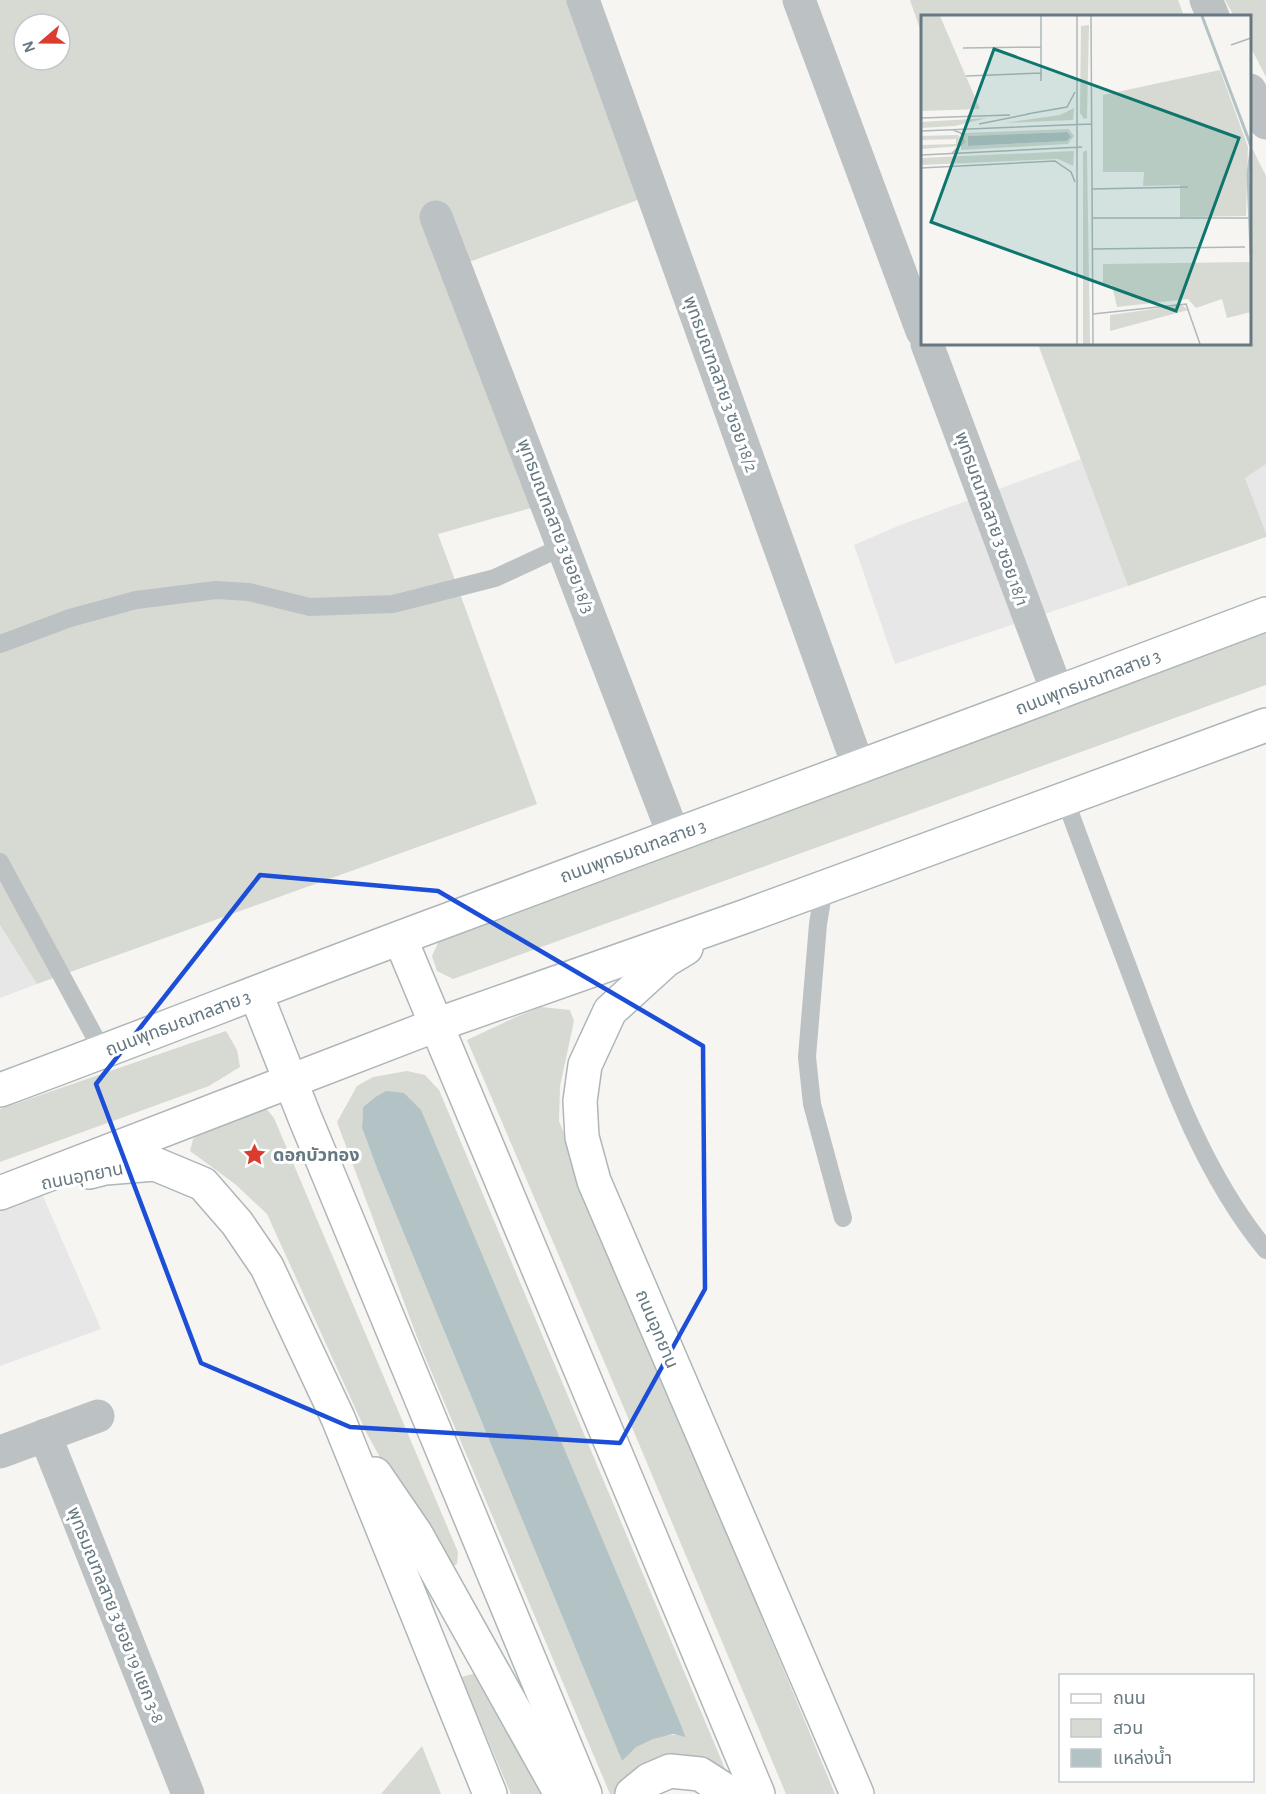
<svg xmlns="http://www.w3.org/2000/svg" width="1266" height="1794" viewBox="0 0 1266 1794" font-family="'Alegreya Sans','Noto Sans Thai',sans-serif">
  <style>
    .built { fill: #e6e7e6 }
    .green { fill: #d6dad2; fill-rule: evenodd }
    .water { fill: #b3c2c4 }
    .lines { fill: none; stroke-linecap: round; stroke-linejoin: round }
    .secondary-casing { stroke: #afb6b9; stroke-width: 36 }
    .lane { stroke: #bcc2c4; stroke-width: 18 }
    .street { stroke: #bcc2c4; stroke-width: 33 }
    .secondary { stroke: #fff; stroke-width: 33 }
    .marked { fill: none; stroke: #1d4ed8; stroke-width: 4.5; stroke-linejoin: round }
    .labels { text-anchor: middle; stroke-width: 6; stroke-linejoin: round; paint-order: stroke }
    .street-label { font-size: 18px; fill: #667982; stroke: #fff }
    .poi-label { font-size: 18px; font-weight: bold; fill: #667982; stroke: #fff; text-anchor: start }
    .inset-river { fill: none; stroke: #b3c2c4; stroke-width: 3 }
    .inset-road { fill: none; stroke: #afb8bb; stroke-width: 1.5 }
    .view { fill: #0f766e; fill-opacity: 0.15; stroke: #0f766e; stroke-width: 3 }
    .inset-edge { fill: none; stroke: #667982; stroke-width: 3 }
  </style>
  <rect width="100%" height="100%" fill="#f6f5f2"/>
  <!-- built -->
  <g class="built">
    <path d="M1081,459L1128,586L895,664L854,545L898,526Z"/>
    <path d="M1266,464V533L1245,478Z"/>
    <path d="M0,925L37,984L0,998Z"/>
    <path d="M41,1192L101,1329L0,1366V1208Z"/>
  </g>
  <!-- green -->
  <g class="green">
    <path d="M0,0H569L643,198L442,272L531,508L438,534L537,804L37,984L0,925ZM24,24H60V60H24Z"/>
    <path d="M910,0H1178L1184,16H922V35Z"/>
    <path d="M1225,0H1266V77L1250,46V16H1234Z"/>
    <path d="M1250,144L1266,176V464L1245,478L1266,533V537L1128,586L1038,344H1250Z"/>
    <path d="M1266,627V685L453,979L437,971L432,956L439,941Z"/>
    <path d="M541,1007L570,1010L574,1021L560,1086L559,1121L670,1395L835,1794H786L626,1413L467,1040L516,1017Z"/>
    <path d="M226,1031L237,1050L240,1067L209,1086L0,1162V1109Z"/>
    <path d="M407,1071L425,1075L439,1090L726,1771L624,1794H610L420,1345L337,1122L357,1086L373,1077ZM374,1098L686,1736H685C669,1733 649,1737 635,1747C630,1751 626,1757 622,1761L378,1171L362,1128L363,1107Z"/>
    <path d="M264,1106L274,1118L458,1552L457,1564L443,1571L366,1432L267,1214L235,1184L190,1151L193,1139L213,1124Z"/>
    <path d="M477,1673L547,1794H511L461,1677Z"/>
    <path d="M422,1746L441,1794H381Z"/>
  </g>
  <!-- water -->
  <path class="water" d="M386,1091L404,1093L421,1110L686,1737L673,1734L653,1739L636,1747L622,1761L378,1171L362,1128L363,1107L374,1098Z"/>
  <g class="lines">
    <defs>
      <g id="secondary">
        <path d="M400,938L758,1794"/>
        <path d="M686,948L666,960L610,1011L585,1065L580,1101L582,1137L594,1181L857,1794"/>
        <path d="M256,994L305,1118L585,1794"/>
        <path d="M0,1090C149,1035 296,976 445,921C719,818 993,718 1266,614"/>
        <path d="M89,1172L105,1168L155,1164L203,1184L237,1223L267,1267L338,1418L490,1794"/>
        <path d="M0,1193L436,1025L746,916L1266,725"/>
        <path d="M375,1474L416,1534L561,1794"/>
        <path d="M632,1794L649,1780L670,1771L700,1774L731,1794"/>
      </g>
    </defs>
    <!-- secondary casing -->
    <use href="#secondary" class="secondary-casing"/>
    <!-- lane -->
    <g class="lane">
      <path d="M0,644L70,618L136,600L216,590L249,592L310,607L393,604L495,578L564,546"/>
      <path d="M1065,799C1088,863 1113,927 1137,991C1170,1080 1205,1176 1266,1250"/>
      <path d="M0,862L103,1052"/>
      <path d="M824,888L818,924L807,1057L812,1104L843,1218"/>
    </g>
    <!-- street -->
    <g class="street">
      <path d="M583,0L859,768"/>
      <path d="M799,0L922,331"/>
      <path d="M1206,0L1213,16"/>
      <path d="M1250,90L1266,123"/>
      <path d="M436,217L674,836"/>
      <path d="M927,344L1058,694"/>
      <path d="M45,1435L188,1794"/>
      <path d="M0,1452L98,1416"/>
    </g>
    <!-- secondary -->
    <use href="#secondary" class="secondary"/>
  </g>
  <!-- marked area -->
  <path class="marked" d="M260,875L438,891L703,1046L705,1289L620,1443L350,1427L201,1363L96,1084Z"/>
  <!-- icons -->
  <defs>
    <symbol id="sight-bare" viewBox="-9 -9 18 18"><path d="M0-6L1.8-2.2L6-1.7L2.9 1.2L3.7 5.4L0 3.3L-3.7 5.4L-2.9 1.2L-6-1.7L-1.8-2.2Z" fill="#db3c2d" stroke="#fff" stroke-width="2.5" paint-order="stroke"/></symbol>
  </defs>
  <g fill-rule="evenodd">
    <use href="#sight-bare" x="238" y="1138" width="33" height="33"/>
  </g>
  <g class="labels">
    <!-- street labels -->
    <g class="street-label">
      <text transform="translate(721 384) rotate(70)" y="6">พุทธมณฑลสาย 3 ซอย 18/2</text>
      <text transform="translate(992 519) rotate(70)" y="6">พุทธมณฑลสาย 3 ซอย 18/1</text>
      <text transform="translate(556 526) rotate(69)" y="6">พุทธมณฑลสาย 3 ซอย 18/3</text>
      <text transform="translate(1088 682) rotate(-21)" y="6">ถนนพุทธมณฑลสาย 3</text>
      <text transform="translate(633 851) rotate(-20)" y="6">ถนนพุทธมณฑลสาย 3</text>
      <text transform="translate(178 1023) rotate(-21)" y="6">ถนนพุทธมณฑลสาย 3</text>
      <text transform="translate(82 1176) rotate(-11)" y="6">ถนนอุทยาน</text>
      <text transform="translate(657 1329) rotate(67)" y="6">ถนนอุทยาน</text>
      <text transform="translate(116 1615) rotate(68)" y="6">พุทธมณฑลสาย 3 ซอย 19 แยก 3-8</text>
    </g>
    <!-- poi labels -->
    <g class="poi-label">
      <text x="273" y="1161">ดอกบัวทอง</text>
    </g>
  </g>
  <!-- overview -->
  <g transform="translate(921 15)">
    <rect width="330" height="330" fill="#f6f5f2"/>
    <path d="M0,1H19L59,94L0,96ZM168,10L166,103L163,104L159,98L160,11ZM299,55L327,132L325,201L259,202V170L222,171L223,157H182V80ZM153,93L152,105L82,108L139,100ZM66,103L34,111L0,113V107ZM148,114L153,121L147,129L40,135V118ZM146,117L149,124L146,126L48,131L47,121ZM37,120L40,123L39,131L0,134V130L35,129V124L0,125V121ZM166,135L169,329H162V137ZM153,136L152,151L137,144L0,150V143ZM329,247L330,297L306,303L301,284L275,293L267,284L196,292L191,270H182V249ZM261,290L267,295L189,316V300Z" fill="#d6dad2" fill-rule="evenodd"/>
    <path d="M146,117L150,122L146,126L47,131V121Z" fill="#b3c2c4"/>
    <path class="inset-river" d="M281,1L330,131M330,135L327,159L330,240"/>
    <path class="inset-road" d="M120,1V66M156,1V329M170,1L172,329M310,30L330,23M42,33L120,32M45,61L120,58M106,99L146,92L154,77M0,103L89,100M58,109L108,99M0,116L170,109M31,138L43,127L40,118L32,115M0,140L161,132M0,153L134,146L150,157L154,167M171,174L267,172M171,203H330M171,234L324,232M172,299L265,289L279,329"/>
    <path class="view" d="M73,34L318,123L255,296L10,207Z"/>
    <rect width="330" height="330" class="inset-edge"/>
  </g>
  <!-- legend -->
  <rect x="1059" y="1674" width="195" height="108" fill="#ffffff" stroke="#c2c9cd" stroke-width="1.5"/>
  <rect x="1071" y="1694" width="30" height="9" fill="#ffffff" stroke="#c2c9cd" stroke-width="1.5"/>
  <text x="1113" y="1704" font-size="18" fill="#667982">ถนน</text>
  <rect x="1071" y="1719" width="30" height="18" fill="#d6dad2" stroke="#c2c9cd" stroke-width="1.5"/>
  <text x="1113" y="1734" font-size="18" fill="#667982">สวน</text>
  <rect x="1071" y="1749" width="30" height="18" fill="#b3c2c4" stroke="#c2c9cd" stroke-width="1.5"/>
  <text x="1113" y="1764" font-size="18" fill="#667982">แหล่งน้ำ</text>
  <!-- north arrow -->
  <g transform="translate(42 42) rotate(250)"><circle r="28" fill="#ffffff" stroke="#c2c9cd" stroke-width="1.5"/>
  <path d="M0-4.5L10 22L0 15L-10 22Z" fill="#db3c2d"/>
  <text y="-9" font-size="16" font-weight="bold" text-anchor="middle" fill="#667982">N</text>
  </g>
</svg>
